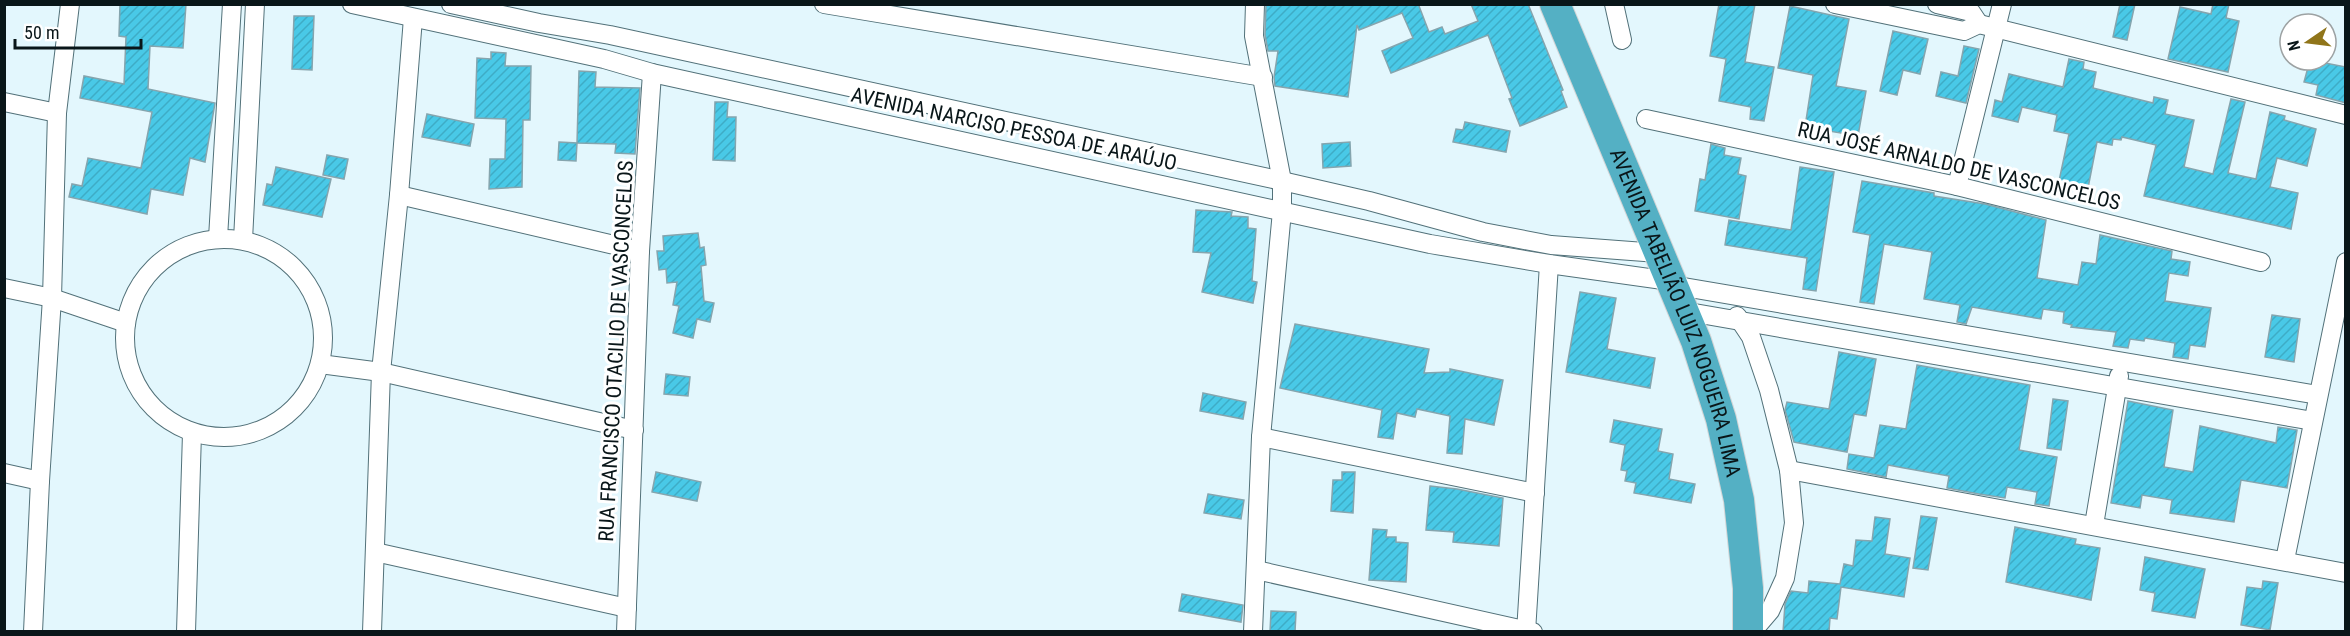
<svg xmlns="http://www.w3.org/2000/svg" width="2350" height="636" viewBox="0 0 2350 636" font-family="'Roboto Condensed',sans-serif">
  <style>
    .building { fill: url(#building-hatch); stroke: #85a5ae; stroke-width: 1.5 }
    .lines { fill: none; stroke-linecap: round; stroke-linejoin: round }
    .minor-casing { stroke: #527179; stroke-width: 20 }
    .trunk-casing { stroke: #d3d5d6; stroke-width: 32 }
    .minor { stroke: #fff; stroke-width: 18 }
    .trunk { stroke: #54b0c4; stroke-width: 30 }
    .labels { text-anchor: middle; stroke-width: 6; stroke-linejoin: round; paint-order: stroke }
    .street-label { font-size: 21px; fill: #091619; stroke: #fff }
  </style>
  <defs>
    <pattern id="building-hatch" width="6" height="6" patternUnits="userSpaceOnUse" patternTransform="scale(1.5)"><rect width="6" height="6" fill="#49c9e7"/><path d="M-1 1l2-2M0 6l6-6M5 7l2-2" fill="none" stroke="#3eacc6"/></pattern>
  </defs>
  <rect width="100%" height="100%" fill="#e3f7fd"/>
  <!-- building -->
  <g class="building">
    <path d="M120,4H186L183,48L150,46L148,89L215,103L205,162L190,158L183,195L151,189L147,214L69,197L72,184L82,186L88,158L141,168L152,112L80,98L84,76L124,84L126,37L119,36Z"/>
    <path d="M1266,4H1422L1419,6L1429,32L1442,27L1445,34L1478,21L1471,4H1528L1563,90L1561,91L1567,107L1520,126L1509,99L1512,98L1488,35L1391,73L1382,51L1413,38L1402,13L1359,30L1357,25L1348,97L1275,86L1274,77L1278,51H1268L1265,35Z"/>
    <path d="M1719,4H1755L1745,62L1774,67L1764,121L1750,119L1751,107L1719,101L1726,59L1710,56Z"/>
    <path d="M2120,4H2135L2127,40L2113,37Z"/>
    <path d="M2213,4H2229L2226,18L2239,21L2228,72L2168,59L2180,7L2211,14Z"/>
    <path d="M1790,6L1849,19L1836,86L1866,91L1858,136L1805,127L1813,75L1778,68Z"/>
    <path d="M294,16H314L312,70L292,69Z"/>
    <path d="M1893,31L1928,39L1920,74L1903,70L1897,95L1880,91Z"/>
    <path d="M1964,46L1979,49L1966,103L1936,96L1941,72L1958,76Z"/>
    <path d="M491,52L506,53L505,66H531L530,120H523L522,187L489,189L490,159H505L506,119L475,118L477,58L491,59Z"/>
    <path d="M2069,59L2084,62L2083,69L2096,72L2093,88L2153,103L2154,97L2168,100L2165,114L2194,120L2184,167L2213,174L2231,99L2245,102L2228,173L2256,179L2270,112L2285,116L2284,120L2316,129L2307,166L2277,158L2270,187L2298,193L2291,229L2144,196L2156,145L2122,137L2121,140L2113,139L2112,145L2097,142L2088,188L2059,181L2069,134L2054,131L2057,115L2022,107L2018,122L1992,116L1995,100L2002,102L2009,74L2063,87Z"/>
    <path d="M2310,60L2346,67V103L2316,95L2318,85L2304,82Z"/>
    <path d="M579,71L596,72L595,87L640,88L635,154L615,153L616,144L577,143Z"/>
    <path d="M715,102H728L727,117H736L735,161L713,160Z"/>
    <path d="M427,114L474,124L470,146L422,137Z"/>
    <path d="M1465,122L1510,131L1506,152L1453,142L1456,129L1463,130Z"/>
    <path d="M559,142L577,143L576,161L558,160Z"/>
    <path d="M1350,142L1351,166L1323,168L1322,144Z"/>
    <path d="M1711,144L1725,148L1724,155L1741,158L1738,174L1746,176L1739,219L1695,211L1700,179L1705,180Z"/>
    <path d="M327,155L348,159L344,179L323,175Z"/>
    <path d="M276,167L331,179L322,217L263,205L267,184L272,185Z"/>
    <path d="M1800,167L1834,172L1816,291L1803,289L1807,258L1725,245L1729,220L1791,230Z"/>
    <path d="M1862,181L1934,193V196L1985,204L2046,220L2037,278L2078,285L2082,262L2096,264L2100,235L2172,251L2171,259L2190,262L2188,276L2169,273L2165,301L2211,308L2205,347L2190,345L2188,359L2173,357L2175,343L2145,338L2144,341L2130,339L2128,348L2113,346L2116,332L2071,327L2072,325L2063,323L2064,312L2043,309L2041,319L1972,307L1966,324L1957,322L1960,305L1924,299L1932,252L1884,244L1874,304L1860,302L1870,235L1853,232Z"/>
    <path d="M1196,210L1232,212L1231,216L1248,217V228L1256,229L1252,281L1257,282L1253,303L1202,292L1211,253L1193,252Z"/>
    <path d="M698,233L700,248L704,247L706,265L701,266L704,301L714,303L710,322L697,319L693,338L673,333L679,306L673,305L677,282L667,283L666,269L659,270L657,251H664L663,236Z"/>
    <path d="M1580,292L1616,298L1607,349L1655,358L1650,388L1566,372Z"/>
    <path d="M2272,315L2300,319L2294,362L2265,357Z"/>
    <path d="M1295,324L1429,349L1424,373L1450,372V369L1503,380L1494,425L1465,419L1462,454L1447,453L1450,416L1417,409L1415,417L1397,413L1393,439L1378,437L1382,410L1280,388Z"/>
    <path d="M1839,352L1876,359L1866,416L1854,414L1847,452L1794,442L1785,410L1787,402L1829,409Z"/>
    <path d="M1917,365L2030,385L2019,450L2057,457L2049,506L2035,504L2037,492L2007,487L2005,498L1979,494L1947,488L1949,476L1904,468L1888,465L1886,477L1847,469L1849,454L1874,458L1880,425L1906,429Z"/>
    <path d="M666,374L690,377L688,396L664,394Z"/>
    <path d="M1203,393L1246,402L1243,419L1200,411Z"/>
    <path d="M2053,399L2068,401L2061,450L2047,448Z"/>
    <path d="M2128,401L2173,410L2164,467L2193,472L2200,426L2276,443L2278,427L2297,430L2287,488L2241,480L2234,522L2170,513L2172,500L2142,495L2140,508L2111,503Z"/>
    <path d="M1614,420L1662,429L1658,451L1673,454L1669,479L1695,484L1691,503L1634,493L1636,483L1625,481L1627,471L1621,470L1625,445L1610,442Z"/>
    <path d="M656,472L701,482L697,501L652,492Z"/>
    <path d="M1342,472H1355L1353,513L1331,511L1333,480H1342Z"/>
    <path d="M1430,486L1457,489L1503,498L1499,546L1453,542L1454,532L1426,530Z"/>
    <path d="M1208,494L1244,500L1241,519L1204,513Z"/>
    <path d="M1921,516L1937,518L1928,570L1913,568Z"/>
    <path d="M1875,517L1890,519L1885,554L1910,558L1904,597L1841,587L1837,619L1830,618L1829,632H1783L1785,604L1791,591L1808,593L1809,581L1840,584L1844,564L1853,566L1856,540L1872,541Z"/>
    <path d="M2015,527L2076,539L2075,544L2100,548L2091,600L2006,582Z"/>
    <path d="M1373,529L1387,530L1386,537H1396V542L1408,543L1406,582L1369,580Z"/>
    <path d="M2145,557L2205,569L2195,618L2152,611L2155,593L2140,590Z"/>
    <path d="M2263,581L2278,583L2270,630L2241,625L2247,587L2262,589Z"/>
    <path d="M1182,594L1243,605L1241,622L1179,611Z"/>
    <path d="M1271,611L1296,612L1295,632H1270Z"/>
  </g>
  <g class="lines">
    <defs>
      <g id="minor">
        <path d="M352,4L604,59L652,73L1430,244L1549,264L1670,281"/>
        <path d="M451,4L539,23L610,35L1282,181L1369,201L1483,232L1551,245L1658,253"/>
        <path d="M824,4L1263,77"/>
        <path d="M1614,4L1622,40"/>
        <path d="M1835,4L1964,31L1979,24L2346,115"/>
        <path d="M1937,4L1971,12L1979,24"/>
        <path d="M4,102L57,113"/>
        <path d="M1646,119L1957,186L2261,262"/>
        <path d="M1957,186L2002,4"/>
        <path d="M399,195L640,251"/>
        <path d="M218,238L232,4"/>
        <circle cx="224" cy="338" r="99"/>
        <path d="M243,240L255,4"/>
        <path d="M1672,285L2318,395"/>
        <path d="M4,288L52,298L126,323"/>
        <path d="M1683,311L2313,421"/>
        <path d="M1737,316L1751,337L1769,390L1789,470L1794,523L1785,578L1770,611L1752,632"/>
        <path d="M320,364L381,372L634,430"/>
        <path d="M1261,437L1535,493"/>
        <path d="M1789,470L2346,573"/>
        <path d="M4,473L40,481"/>
        <path d="M2094,525L2119,376"/>
        <path d="M375,552L627,608"/>
        <path d="M2285,560L2346,262"/>
        <path d="M1256,570L1533,632"/>
        <path d="M33,632L40,481L52,298L57,113L70,4"/>
        <path d="M186,632L192,433"/>
        <path d="M372,632L381,372L399,195L413,18"/>
        <path d="M626,632L640,251L652,73"/>
        <path d="M1253,632L1261,437L1282,211V181L1254,36L1255,4"/>
        <path d="M1526,632L1549,264"/>
      </g>
      <g id="trunk">
        <path id="s1" d="M1555,4L1696,341L1721,419L1739,500L1748,588V632"/>
      </g>
    </defs>
    <!-- minor casing -->
    <use href="#minor" class="minor-casing"/>
    <!-- trunk casing -->
    <use href="#trunk" class="trunk-casing"/>
    <!-- minor -->
    <use href="#minor" class="minor"/>
    <!-- trunk -->
    <use href="#trunk" class="trunk"/>
  </g>
  <g class="labels">
    <!-- street labels -->
    <g class="street-label">
      <text transform="translate(1014 129) rotate(12)" y="7">AVENIDA NARCISO PESSOA DE ARAÚJO</text>
      <text transform="translate(1959 166) rotate(13)" y="7">RUA JOSÉ ARNALDO DE VASCONCELOS</text>
      <text dy="7" stroke="none"><textPath href="#s1" startOffset="332">AVENIDA TABELIÃO LUIZ NOGUEIRA LIMA</textPath></text>
      <text transform="translate(616 351) rotate(-87)" y="7">RUA FRANCISCO OTACILIO DE VASCONCELOS</text>
    </g>
  </g>
  <!-- border -->
  <rect width="2350" height="636" fill="none" stroke="#091619" stroke-width="12"/>
  <!-- north arrow -->
  <g transform="translate(2308 42) rotate(256)"><circle r="28" fill="#ffffff" stroke="#9da2a3" stroke-width="1.5"/>
  <path d="M0-4.5L10 22L0 15L-10 22Z" fill="#90751a"/>
  <text y="-9" font-size="16" font-weight="bold" text-anchor="middle" fill="#091619">N</text>
  </g>
  <!-- scale -->
  <path d="M15 39v9h126v-9" fill="none" stroke="#091619" stroke-width="3"/>
  <text x="24" y="39" font-size="18" fill="#091619" stroke="#ffffff" stroke-width="4.5" paint-order="stroke">50 m</text>
</svg>
